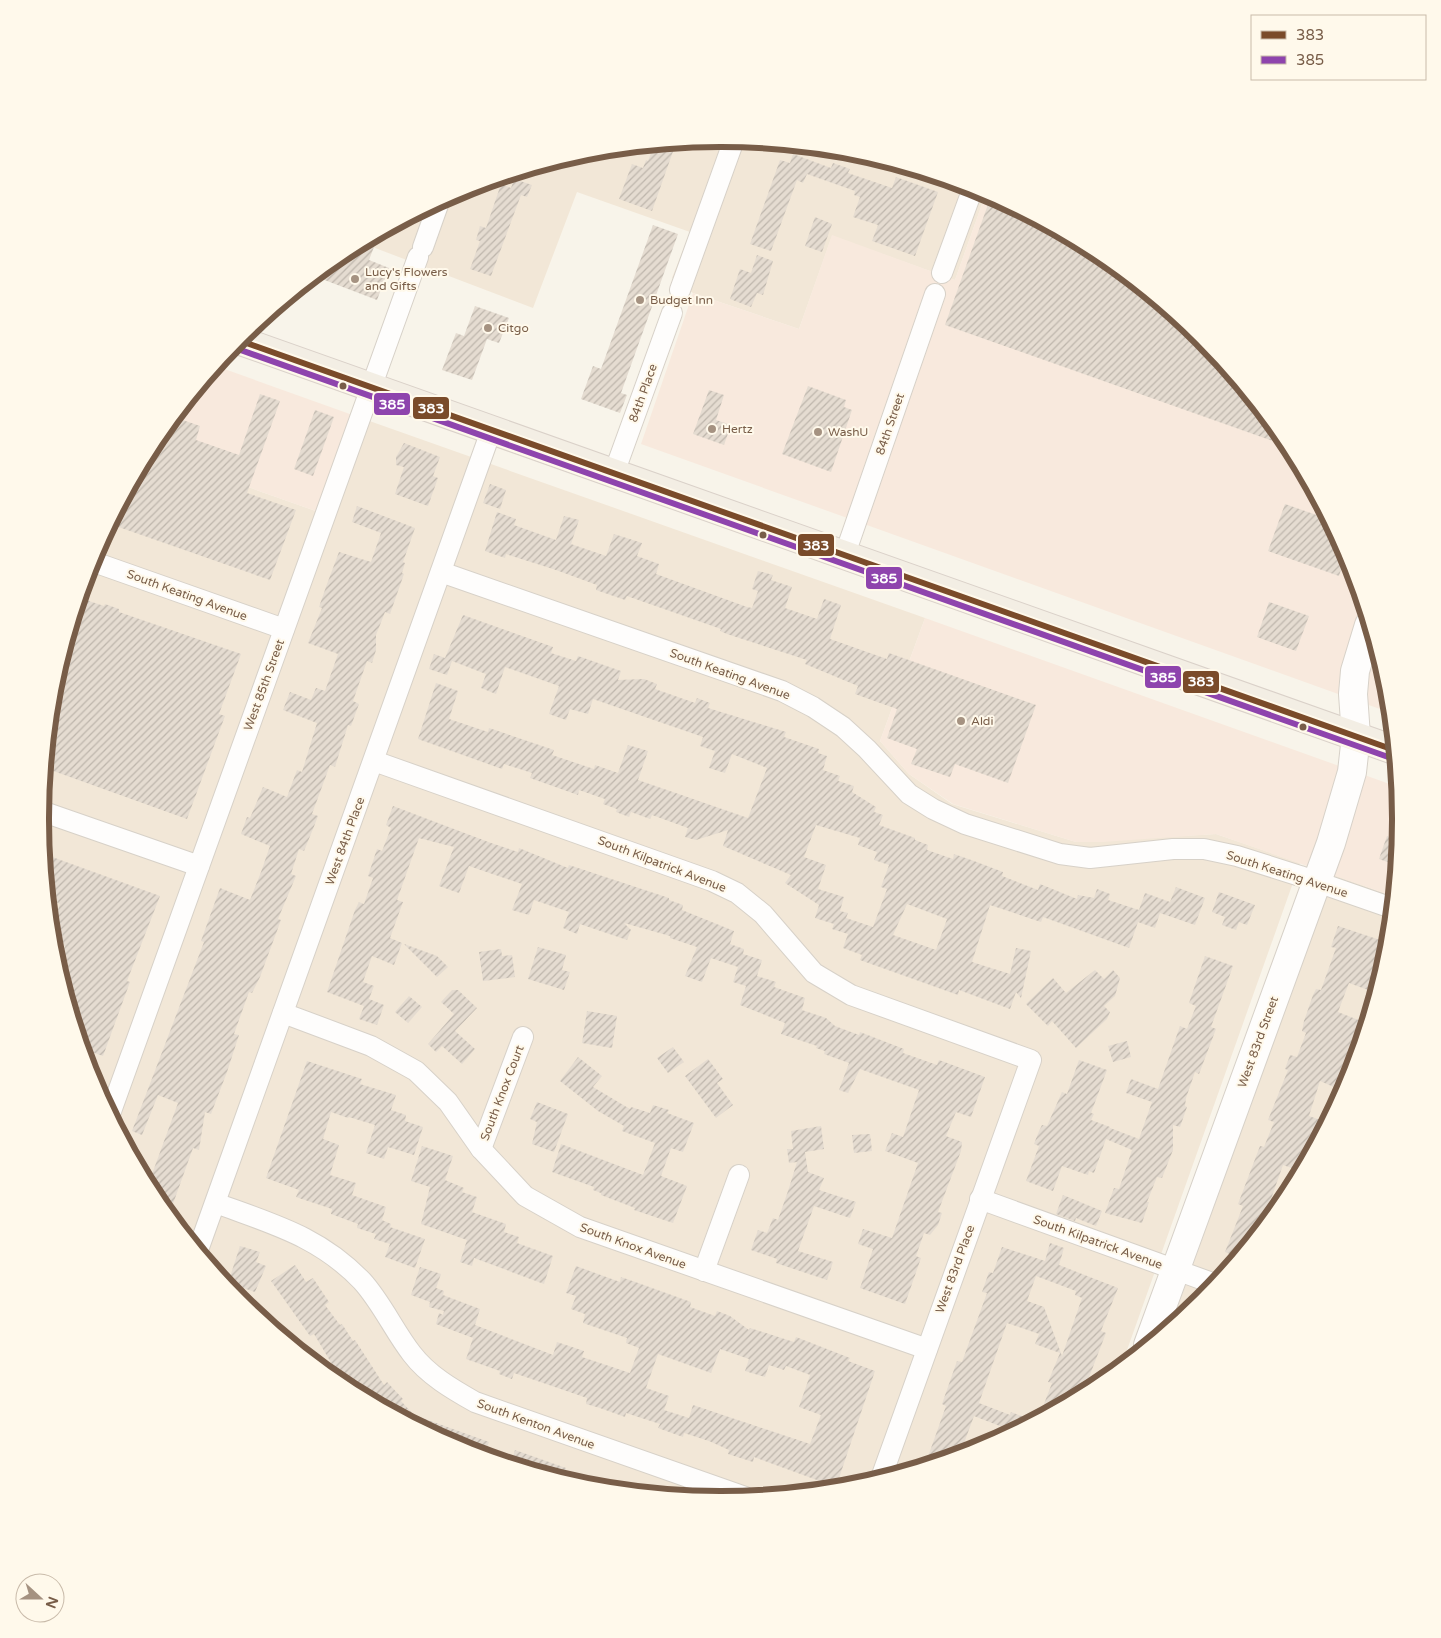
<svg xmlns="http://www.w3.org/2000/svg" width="1441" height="1638" viewBox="0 0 1441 1638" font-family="'Varela Round',sans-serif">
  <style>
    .residential { fill: #f2e7d7 }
    .commercial { fill: #f8e9dd }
    .building { fill: url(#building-hatch); fill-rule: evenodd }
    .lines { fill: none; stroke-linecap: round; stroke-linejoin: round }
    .street-casing { stroke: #d7d1c8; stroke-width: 22 }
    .secondary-casing { stroke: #d7d1c8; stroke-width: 30 }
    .primary-casing { stroke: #dad1c9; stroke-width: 30 }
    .street { stroke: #fefdfc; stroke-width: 20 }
    .secondary { stroke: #fefdfc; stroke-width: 28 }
    .primary { stroke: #f3eee4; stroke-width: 28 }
    .bus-1-casing { stroke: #fff9eb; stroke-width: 10 }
    .bus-2-casing { stroke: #fff9eb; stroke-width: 10 }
    .bus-1 { stroke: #7a4b2a; stroke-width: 6 }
    .bus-2 { stroke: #8e44ad; stroke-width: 6 }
    .poi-dot { fill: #a59281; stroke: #fff9eb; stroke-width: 2 }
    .bus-dot { fill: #785d48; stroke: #fff9eb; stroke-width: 2 }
    .labels { text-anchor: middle; stroke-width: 4; stroke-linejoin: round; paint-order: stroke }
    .poi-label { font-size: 12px; fill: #785d48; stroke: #fff9eb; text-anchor: start }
    .street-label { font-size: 12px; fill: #785d48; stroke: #fff9eb }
    .rim { fill: none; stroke: #785d48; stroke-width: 6 }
    .line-badge { stroke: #fff9eb; stroke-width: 2 }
    .badge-label { font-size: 14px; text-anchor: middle; font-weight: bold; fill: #fff }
  </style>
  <defs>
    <pattern id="building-hatch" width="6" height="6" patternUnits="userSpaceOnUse" patternTransform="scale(1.25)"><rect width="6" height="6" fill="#e5dcd1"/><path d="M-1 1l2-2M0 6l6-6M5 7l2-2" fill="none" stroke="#beb6ac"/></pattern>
  </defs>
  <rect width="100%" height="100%" fill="#f8f4ea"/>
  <!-- residential -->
  <g class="residential">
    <path d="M721,139L854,152L986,193L955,280L832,236L799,329L693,293L672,278L690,232L577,192L533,308L362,243L460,190L588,152Z"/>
    <path d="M361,418L925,618L880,741L909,774L952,804L1076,842L1216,834L1300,863L1121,1367L1098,1385L981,1448L853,1486L720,1499L587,1486L460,1448L342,1385L239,1300L155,1197L92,1079L53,951L40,819L53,686L92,558L149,452L327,515Z"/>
    <path d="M1334,875L1393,896L1388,952L1349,1080L1286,1197L1201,1300L1171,1325Z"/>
  </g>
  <!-- commercial -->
  <g class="commercial">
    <path d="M986,193L1099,253L1202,338L1286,441L1349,559L1388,687L1391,713L641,444L693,293L799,329L832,235L955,280Z"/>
    <path d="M216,366L361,418L327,515L149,452L155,441Z"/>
    <path d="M925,618L1398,787L1401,819L1393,896L1216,834L1103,842H1076L953,804L909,774L880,741Z"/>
  </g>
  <!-- building -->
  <g class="building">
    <path d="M676,143L652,211L619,199L632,164L643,168L646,160L648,161L654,145Z"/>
    <path d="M793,154L831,168L833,163L850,169L848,173L892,188L896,177L938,192L915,256L872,241L878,225L853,217L860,197L854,195L855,191L807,174L803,183L797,180L771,251L750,244L780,160L790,163Z"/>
    <path d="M514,179L532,185L527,197L521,195L491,276L470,269L480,241L476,240L480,226L486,228L501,184L511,188Z"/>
    <path d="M991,196L1099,253L1202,338L1290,447L945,325Z"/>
    <path d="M815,217L832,224L822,252L805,246Z"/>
    <path d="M653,225L678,234L621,393L627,395L620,413L581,399L593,366L601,369Z"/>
    <path d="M379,234L369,260L389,268L377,300L314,276L343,253Z"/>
    <path d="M757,255L773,261L763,295L757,293L751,307L730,299L740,269L751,273Z"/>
    <path d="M475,306L509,318L499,343L487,339L472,380L442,370L456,333L464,336Z"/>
    <path d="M808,386L846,400L844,407L852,410L831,472L782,454Z"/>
    <path d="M709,390L724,395L716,420L731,425L724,445L693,434Z"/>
    <path d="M260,394L280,401L247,493L296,510L270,580L110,524L155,441L174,417L200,426L196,440L239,455Z"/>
    <path d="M315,410L334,417L313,476L294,469Z"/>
    <path d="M404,443L440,457L433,476L438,478L428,506L395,494L404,467L396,465V457Z"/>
    <path d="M490,484L506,490L500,509L483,503Z"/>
    <path d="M1285,504L1328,519L1346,554L1339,576L1268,551Z"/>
    <path d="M357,506L415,528L403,562L405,563L402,573L404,574L390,614L385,612L380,625L376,635V650L372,663L367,661L353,701L359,704L351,726L348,725L335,767L330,765L312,814L318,816L313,829L304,851L299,849L291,874L296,876L278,919L281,920L260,977L252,993L249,992L240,1017L234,1034L239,1035L227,1072L211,1114L205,1112L199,1150L193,1148L169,1215L148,1185L178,1103L158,1095L142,1135L132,1131L204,942L201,941L220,888L250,900L261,872L270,846L241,834L247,817L250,818L263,787L287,797L297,770L302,772L317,723L283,710L290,692L311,700L316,688L325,691L338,654L308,643L322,608L319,607L327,584L339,552L371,562L381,533L352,522Z"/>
    <path d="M497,512L516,519L514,525L556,540L564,516L579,520L571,544L606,556L614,534L642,543L637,556L659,564L656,574L747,607L752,608L758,591L752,589L758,571L773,575L771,580L792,587L785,608L817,619L824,599L841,605L830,639L887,659L889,653L1036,705L1008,783L955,764L950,777L911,764L917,749L887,738L897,709L855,694L858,686L805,664L807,660L727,634L720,631L721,629L627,596L625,600L596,590L597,585L556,570L506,554L505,558L485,551Z"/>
    <path d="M80,598L104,606L105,604L119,609V612L241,654L219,714L225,716L187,819L45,768L53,686Z"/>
    <path d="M1269,602L1309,616L1296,651L1257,637Z"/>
    <path d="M463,615L553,647L551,653L576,661L578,656L621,671L618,680L644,679L657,684L655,689L695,703L697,698L710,703L708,708L786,732L784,737L819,749L818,753L827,756L823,770L840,776L838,781L854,786L852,792L876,807L874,812L883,815L879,825L915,838V840L928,845L927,850L953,859L954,854L974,861L1003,872L1002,876L1038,890L1040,884L1077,899L1078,895L1094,898L1097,889L1110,894L1108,900L1139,910L1145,893L1170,902L1176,887L1205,898L1195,925L1160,913L1155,928L1138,922L1129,948L1043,917L1041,922L990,905L972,962L1010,974L1016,948L1031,951L1021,998L1016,992L1010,1009L959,990L958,995L860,960L862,955L843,948L848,934L832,929L834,924L815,918L819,905L785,883L791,875L723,846L728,830L696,840L685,837L688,828L652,815L650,819L631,812L629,817L616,812L617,809L603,804L605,799L579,790L578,795L530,778L532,773L504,764L502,769L418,739L436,683L458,691L449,719L488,732L489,728L554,750L552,755L594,769L595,765L618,773L628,745L648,751L638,780L748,818L767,768L732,754L725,773L709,768L715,751L700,746L703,737L593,699L588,714L570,709L566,720L549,714L559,686L505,667L496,694L481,688L486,674L452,661L447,675L429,669L434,654L445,658ZM816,825L860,838L858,845L877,852L874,860L889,865L881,887L887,889L873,927L846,918L848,913L840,911L844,897L818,889L826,865L804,857ZM907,904L947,919L936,950L893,935Z"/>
    <path d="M393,806L491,843L518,852L519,848L568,868L569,865L669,898V900L683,905L682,910L734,931L730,944L744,949L743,954L762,960L757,976L776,982L774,987L805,998L802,1010L826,1018L835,1026L859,1035L860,1032L904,1049L903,1053L937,1065L939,1060L985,1077L971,1117L956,1112L946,1136L962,1142L961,1151L938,1212L942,1213L938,1225L930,1235L924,1233L916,1256L921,1258L905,1304L860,1288L873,1249L858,1244L863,1229L892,1238L918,1163L885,1151L892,1133L903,1137L919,1090L860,1069L848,1093L839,1090L849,1063L824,1054L825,1051L816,1048L817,1046L781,1034L785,1023L740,1005L746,986L733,982L738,967L711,958L702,982L685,976L697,947L670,938V936L624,923L631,930L627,940L580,924L577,934L563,928L569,912L534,900L529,915L512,910L522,884L469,866L459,893L439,886L454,847L419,838L397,900L403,902L390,938L402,943L394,965L372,956L363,982L374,986L369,999L384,1005L377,1025L359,1019L364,1006L327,992L355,910L359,902L364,904L373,878L368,876L377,849L382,851L391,828L386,825Z"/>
    <path d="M1387,836L1399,840L1396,865L1379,859Z"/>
    <path d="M44,854L160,896L127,981L130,982L103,1056L83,1049L58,967L65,946L52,941L51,930L60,904L48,898Z"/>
    <path d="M1219,892L1255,905L1247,925L1239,922L1236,930L1222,925L1225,917L1212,912Z"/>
    <path d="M1338,926L1389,943L1383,966L1377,963L1368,990L1349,983L1338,1012L1366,1023L1349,1080L1343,1091L1320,1081L1309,1116L1326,1122L1300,1171L1283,1165L1266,1213L1272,1215L1237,1257L1225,1252L1243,1206L1238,1204L1260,1146L1264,1147L1274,1122L1268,1120L1288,1070L1285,1069L1290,1055L1297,1057L1306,1033L1302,1031L1304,1021L1313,995L1316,989L1321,990L1336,948L1331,947Z"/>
    <path d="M404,944L437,956L448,967L437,977Z"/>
    <path d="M538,947L566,955L562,970L570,972L564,990L528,979Z"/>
    <path d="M501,949L502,956L512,955L515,977L483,981L479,952Z"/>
    <path d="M1205,956L1233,966L1211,1027L1216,1029L1199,1074L1195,1072L1186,1098L1185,1106L1187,1107L1180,1127L1173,1125V1150L1162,1178L1157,1177L1147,1202H1149L1142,1223L1105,1213L1114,1188L1119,1189L1132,1150L1106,1139L1094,1173L1089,1171L1088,1175L1062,1166L1053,1191L1026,1181L1039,1146L1034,1144L1039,1131L1042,1125L1047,1126L1062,1092L1067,1094L1079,1060L1107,1070L1091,1113L1094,1114L1091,1120L1110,1127L1106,1139L1110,1128L1139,1139L1152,1102L1126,1093L1131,1079L1158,1089L1180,1026L1187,1029L1196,1006L1189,1003Z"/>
    <path d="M1095,970L1104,979L1113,970L1120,978L1115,996L1104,1006L1110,1012L1107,1019L1076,1048L1052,1021L1048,1026L1026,1004L1053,978L1066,993Z"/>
    <path d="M452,990H458L477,1008L455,1031L475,1049L462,1064L442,1046L436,1052L428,1044L454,1014L441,1002Z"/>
    <path d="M409,996L422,1007L408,1023L395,1012Z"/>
    <path d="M587,1011L617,1016L612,1048L582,1043Z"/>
    <path d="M1127,1041L1131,1057L1113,1062L1108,1046Z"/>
    <path d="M673,1047L684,1062L668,1073L657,1058Z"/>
    <path d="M578,1057L602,1076L593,1087L630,1109L631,1107L650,1113L653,1105L669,1110L667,1113L694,1123L683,1152L671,1148L661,1176L687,1186L673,1223L634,1210L635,1208L601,1195V1193L593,1190L594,1187L552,1172L561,1144L643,1175L655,1143L622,1131L624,1126L598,1111L560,1081Z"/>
    <path d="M708,1059L723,1079L717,1083L733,1105L716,1118L685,1076Z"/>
    <path d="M307,1061L362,1079L360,1084L396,1095L391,1110L406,1115L405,1121L423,1127L414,1155L388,1147L384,1159L366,1153L375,1125L349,1117L348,1118L331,1112L323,1139L339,1145L330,1175L356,1183L352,1195L386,1207L382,1220L391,1224L390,1227L425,1239L415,1268L385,1257L390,1244L374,1239L376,1234L357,1228L358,1224L331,1214L332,1209L296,1197L299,1190L266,1178Z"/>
    <path d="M537,1102L568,1114L554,1152L532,1144L537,1122L530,1119Z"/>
    <path d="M821,1126L824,1149L805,1152L808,1172L824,1178L819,1190L856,1202L850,1218L814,1206L798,1251L833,1262L827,1280L776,1263L777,1259L751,1250L758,1230L767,1233L773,1218L778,1220L789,1188L797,1162L789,1163L787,1149H793L791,1131Z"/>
    <path d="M870,1134L872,1151L854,1153L852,1135Z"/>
    <path d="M422,1146L453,1156L445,1180L464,1188L462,1192L477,1197L472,1212L506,1224L504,1232L519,1237L517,1243L553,1256L544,1284L474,1258L472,1266L460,1262L467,1240L421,1224L430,1187L411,1181Z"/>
    <path d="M1063,1195L1102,1211L1096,1226L1076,1218L1075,1221L1056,1214Z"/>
    <path d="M1050,1243L1064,1248L1059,1265L1118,1288L1101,1331L1106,1333L1083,1393L1039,1417L1052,1383L1048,1382L1060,1353L1035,1344L1039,1334L1007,1323L979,1403L1010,1415L1011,1412L1032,1420L1001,1437L1005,1428L974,1416L960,1454L925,1465L946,1406L942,1404L957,1361L962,1362L987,1293L982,1292L989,1272L993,1273L1002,1247L1045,1261ZM1036,1276L1076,1291L1075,1295L1082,1298L1062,1356L1044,1307L1027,1301Z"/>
    <path d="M240,1246L260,1252L256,1262L266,1266L255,1292L228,1283Z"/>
    <path d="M295,1265L306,1282L313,1278L329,1302L325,1305L340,1325L342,1324L353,1341L355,1340L384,1385L387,1382L403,1399L401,1401L414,1415L489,1442L484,1455L460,1448L345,1386L314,1334L310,1336L271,1281Z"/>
    <path d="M576,1266L620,1282L621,1277L641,1284L691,1302L690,1307L715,1316L717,1311L730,1316L749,1330L750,1328L794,1342L796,1337L850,1358L848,1361L875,1371L836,1487L754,1457L753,1462L728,1454L729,1450L709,1441L684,1433L683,1437L658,1428L660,1424L626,1413L625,1417L600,1408L586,1404L587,1398L514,1373L512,1379L499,1374L500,1371L466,1359L473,1338L436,1324L439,1313L443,1315L444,1311L429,1307L430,1302L411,1295L420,1267L441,1274L436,1288L444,1291L443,1295L480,1309L475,1325L553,1355L557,1342L584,1351L582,1357L630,1373L639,1348L626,1343L627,1338L583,1323L585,1314L571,1309L576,1296L566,1293ZM720,1349L749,1359L745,1371L765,1377L769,1365L784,1370L786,1366L810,1375L799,1407L821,1415L810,1444L693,1405L689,1418L664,1410L669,1396L646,1388L658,1354L711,1373Z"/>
    <path d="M515,1450L566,1468L562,1479L511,1463Z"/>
  </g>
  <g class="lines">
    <defs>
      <g id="street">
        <path d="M423,247L439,202"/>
        <path d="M942,273L973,188"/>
        <path d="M680,290L734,140"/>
        <path d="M614,473L672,313"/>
        <path d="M845,554L935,294"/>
        <path d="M91,561L284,629"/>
        <path d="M441,572L782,691L813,707L843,727L867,749L909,794L933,809L965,824L1060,854L1090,858L1173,849H1204L1237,856L1300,876L1392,908"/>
        <path d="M374,761L712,881L737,893L763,914L814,973L851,995L1031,1060L881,1478"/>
        <path d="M41,811L199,866"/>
        <path d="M283,1013L371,1046L416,1071L448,1102L481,1149L525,1196L580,1227L927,1349"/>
        <path d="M110,1114L418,257"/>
        <path d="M481,1149L523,1037"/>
        <path d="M980,1199L1215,1284"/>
        <path d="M216,1203C272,1224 319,1236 362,1281C382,1303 394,1331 412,1354C428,1375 452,1389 475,1402L745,1497"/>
        <path d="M198,1250L491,431"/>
        <path d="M704,1271L739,1175"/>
      </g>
      <path id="secondary" d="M1148,1345L1331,843L1352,772L1356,736L1353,694L1355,671L1369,625"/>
      <path id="primary" d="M238,340L1394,750"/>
    </defs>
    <!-- street casing -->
    <use href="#street" class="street-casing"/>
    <!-- secondary casing -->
    <use href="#secondary" class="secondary-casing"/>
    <!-- primary casing -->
    <use href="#primary" class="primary-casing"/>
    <!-- street -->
    <use href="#street" class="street"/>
    <!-- secondary -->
    <use href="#secondary" class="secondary"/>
    <!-- primary -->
    <use href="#primary" class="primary"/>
    <defs>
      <path id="bus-1" d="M238,340L1394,750"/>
      <path id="bus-2" d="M235,348L1391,758"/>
    </defs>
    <!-- bus-1 casing -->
    <use href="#bus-1" class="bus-1-casing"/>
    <!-- bus-2 casing -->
    <use href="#bus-2" class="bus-2-casing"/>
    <!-- bus-1 -->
    <use href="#bus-1" class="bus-1"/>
    <!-- bus-2 -->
    <use href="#bus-2" class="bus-2"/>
  </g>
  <!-- markers -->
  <g class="poi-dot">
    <circle cx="355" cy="279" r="5"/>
    <circle cx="640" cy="300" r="5"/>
    <circle cx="488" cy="328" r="5"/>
    <circle cx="712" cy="429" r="5"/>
    <circle cx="818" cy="432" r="5"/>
    <circle cx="961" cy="721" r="5"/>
  </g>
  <g class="bus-dot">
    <circle cx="343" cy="386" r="4.5"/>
    <circle cx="763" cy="535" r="4.5"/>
    <circle cx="1303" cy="727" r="4.5"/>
  </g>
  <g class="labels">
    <!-- poi labels -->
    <g class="poi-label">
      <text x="365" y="276">Lucy's Flowers<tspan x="365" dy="14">and Gifts</tspan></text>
      <text x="650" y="304">Budget Inn</text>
      <text x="498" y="332">Citgo</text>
      <text x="722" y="433">Hertz</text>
      <text x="828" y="436">WashU</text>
      <text x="971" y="725">Aldi</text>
    </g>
    <!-- street labels -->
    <g class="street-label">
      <text transform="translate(643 393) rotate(-70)" y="4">84th Place</text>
      <text transform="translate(890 424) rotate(-71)" y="4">84th Street</text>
      <text transform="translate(187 595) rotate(20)" y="4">South Keating Avenue</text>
      <text transform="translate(730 674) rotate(20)" y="4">South Keating Avenue</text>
      <text transform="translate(264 685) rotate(-70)" y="4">West 85th Street</text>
      <text transform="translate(345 841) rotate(-70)" y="4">West 84th Place</text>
      <text transform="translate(662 864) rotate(21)" y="4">South Kilpatrick Avenue</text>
      <text transform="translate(1287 874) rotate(18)" y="4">South Keating Avenue</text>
      <text transform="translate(1258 1042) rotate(-70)" y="4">West 83rd Street</text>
      <text transform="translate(502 1093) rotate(-69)" y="4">South Knox Court</text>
      <text transform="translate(1098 1242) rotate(20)" y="4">South Kilpatrick Avenue</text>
      <text transform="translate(633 1246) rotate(20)" y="4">South Knox Avenue</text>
      <text transform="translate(955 1269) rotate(-70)" y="4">West 83rd Place</text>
      <text transform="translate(536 1424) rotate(20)" y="4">South Kenton Avenue</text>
    </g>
  </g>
  <!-- crop -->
  <path d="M0 0H1441V1638H0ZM720 147H721A671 671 0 0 1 1392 818V820A671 671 0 0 1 721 1491H720A671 671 0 0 1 49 820V818A671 671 0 0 1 720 147Z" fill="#fff9eb" fill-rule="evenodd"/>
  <path class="rim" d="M720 147H721A671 671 0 0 1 1392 818V820A671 671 0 0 1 721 1491H720A671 671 0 0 1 49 820V818A671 671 0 0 1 720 147Z"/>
  <g class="line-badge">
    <rect x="373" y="392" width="38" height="24" rx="5" fill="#8e44ad"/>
    <rect x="412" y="396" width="38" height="24" rx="5" fill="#7a4b2a"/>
    <rect x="797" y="533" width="38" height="24" rx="5" fill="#7a4b2a"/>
    <rect x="865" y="566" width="38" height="24" rx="5" fill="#8e44ad"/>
    <rect x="1144" y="665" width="38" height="24" rx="5" fill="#8e44ad"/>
    <rect x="1182" y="670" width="38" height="24" rx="5" fill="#7a4b2a"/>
  </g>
  <g class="badge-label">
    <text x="392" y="409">385</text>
    <text x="431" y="413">383</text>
    <text x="816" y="550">383</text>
    <text x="884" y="583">385</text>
    <text x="1163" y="682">385</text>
    <text x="1201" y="686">383</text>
  </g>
  <!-- legend -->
  <rect x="1251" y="15" width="175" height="65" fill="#fff9eb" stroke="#c9bbaa"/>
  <rect x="1261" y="31" width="25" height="8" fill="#7a4b2a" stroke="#c9bbaa"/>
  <text x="1296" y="40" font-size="15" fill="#785d48">383</text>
  <rect x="1261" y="56" width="25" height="8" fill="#8e44ad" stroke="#c9bbaa"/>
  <text x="1296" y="65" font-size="15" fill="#785d48">385</text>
  <!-- north arrow -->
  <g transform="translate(40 1598) rotate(111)"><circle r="24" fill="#fff9eb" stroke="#c9bbaa"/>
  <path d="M0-4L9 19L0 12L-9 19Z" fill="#a59281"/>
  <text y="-8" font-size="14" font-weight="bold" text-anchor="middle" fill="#785d48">N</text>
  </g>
</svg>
